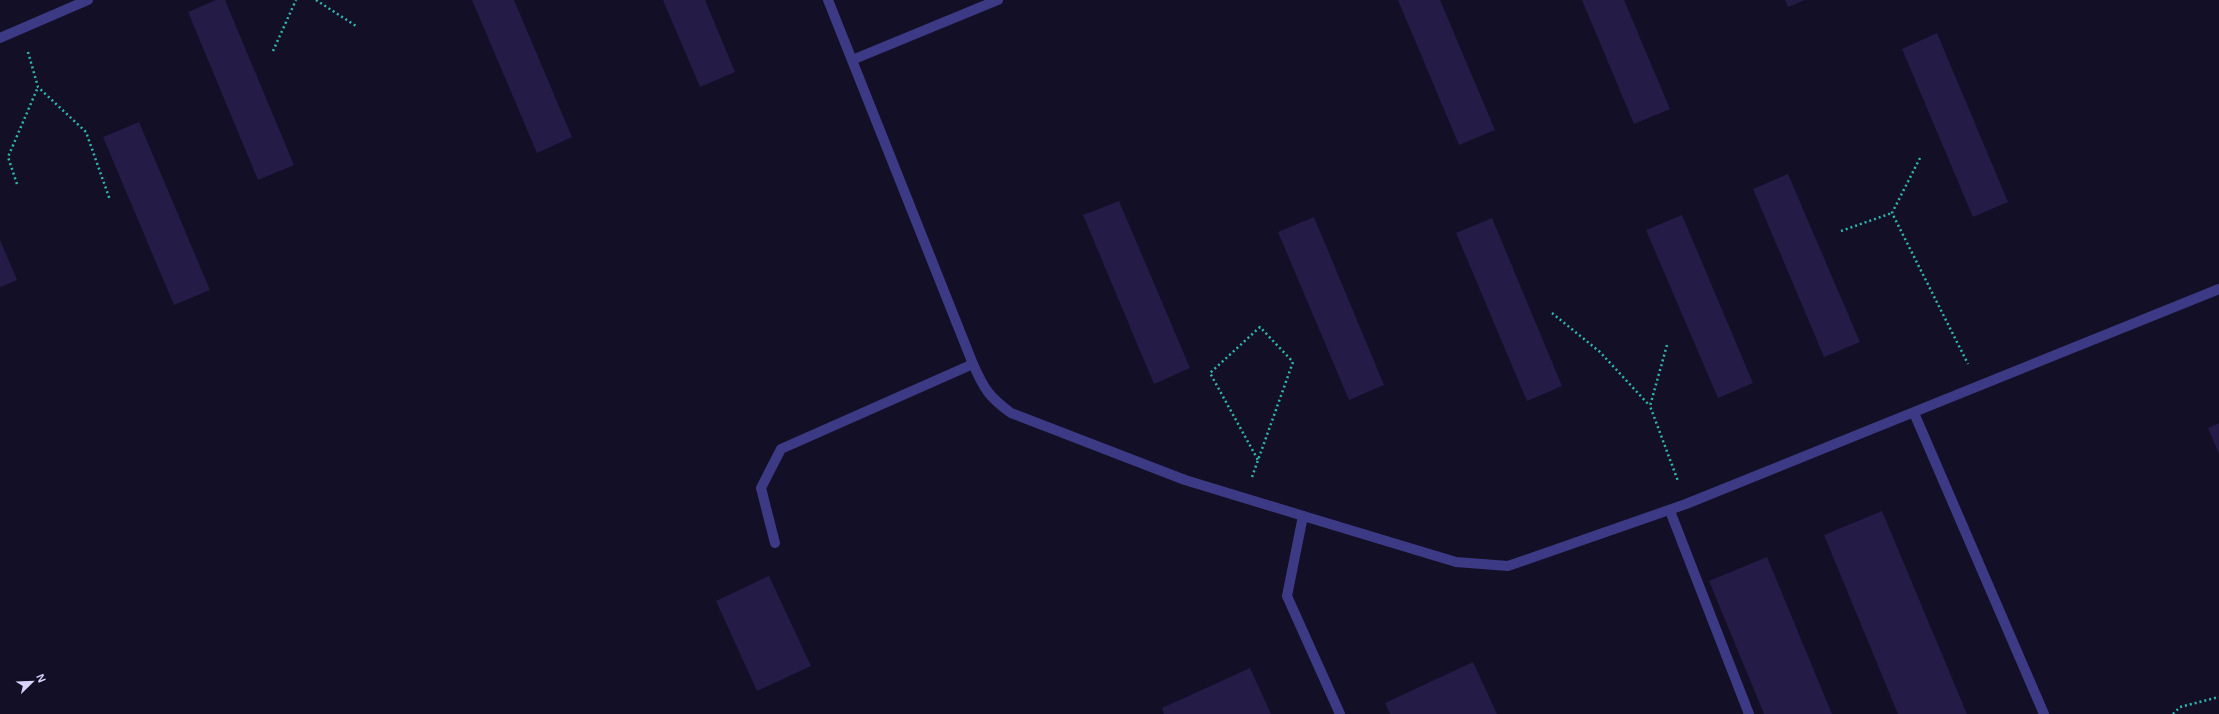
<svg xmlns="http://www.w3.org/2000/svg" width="2219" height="714" viewBox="0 0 2219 714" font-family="Arial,sans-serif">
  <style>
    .building { fill: #241b47 }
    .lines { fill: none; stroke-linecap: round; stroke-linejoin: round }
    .path { stroke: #2fb8b0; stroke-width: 2.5; stroke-dasharray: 2 3; stroke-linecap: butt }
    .street { stroke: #3d3a85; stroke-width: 10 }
  </style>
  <rect width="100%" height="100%" fill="#130f26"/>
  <!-- building -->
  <g class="building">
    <path d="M216,0H225L294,165L258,180L188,12Z"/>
    <path d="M472,0H514L572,137L537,153Z"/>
    <path d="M663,0H705L735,72L700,87Z"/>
    <path d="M1398,0H1440L1495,130L1459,145Z"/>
    <path d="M1582,0H1624L1670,109L1634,124Z"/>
    <path d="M1785,0H1805L1788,7Z"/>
    <path d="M1937,33L2008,202L1973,217L1902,49Z"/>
    <path d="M139,122L210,290L174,305L103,137Z"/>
    <path d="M1788,174L1860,342L1824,357L1753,189Z"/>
    <path d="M1119,201L1190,368L1154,384L1083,215Z"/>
    <path d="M1682,215L1753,383L1718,398L1646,230Z"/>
    <path d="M1314,217L1384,385L1349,400L1278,232Z"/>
    <path d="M1492,218L1562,386L1527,401L1456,233Z"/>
    <path d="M0,240L17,280L0,287Z"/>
    <path d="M2219,423V454L2208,428Z"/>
    <path d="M1882,511L1967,714H1898L1824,535Z"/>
    <path d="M1767,557L1832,714H1764L1709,581Z"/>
    <path d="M769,576L811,666L757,691L716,601Z"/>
    <path d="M1473,662L1497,714H1390L1385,703Z"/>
    <path d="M1250,668L1271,714H1164L1162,708Z"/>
  </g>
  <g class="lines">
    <!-- path -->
    <g class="path">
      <path d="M316,0L356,26"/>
      <path d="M273,51L296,0"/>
      <path d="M28,52L38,87L86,132L110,200"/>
      <path d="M1920,158L1892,213L1968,364"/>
      <path d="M17,184L8,157L38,87"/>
      <path d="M1841,231L1892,213"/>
      <path d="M1552,313L1600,352L1649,405"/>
      <path d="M1667,345L1650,406L1678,481"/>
      <path d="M1252,477L1293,362L1260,327L1210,373L1258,460"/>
      <path d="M2173,714L2180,707L2219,697"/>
    </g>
    <!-- street -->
    <g class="street">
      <path d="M828,0L973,364C984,389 989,397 1011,413L1185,480L1310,518L1456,562L1508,566L1686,504L2219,289"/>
      <path d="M0,38L88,0"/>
      <path d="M852,60L998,0"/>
      <path d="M1914,413L2044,714"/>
      <path d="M1670,511L1749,714"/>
      <path d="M1303,516L1287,596L1340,714"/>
      <path d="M775,543L761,488L781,449L973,364"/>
    </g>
  </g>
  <!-- north arrow -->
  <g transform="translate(32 682) rotate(67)" stroke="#130f26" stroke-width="3" paint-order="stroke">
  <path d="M0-3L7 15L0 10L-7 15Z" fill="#d9d4ff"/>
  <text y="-6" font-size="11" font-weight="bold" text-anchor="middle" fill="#d9d4ff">N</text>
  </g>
</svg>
